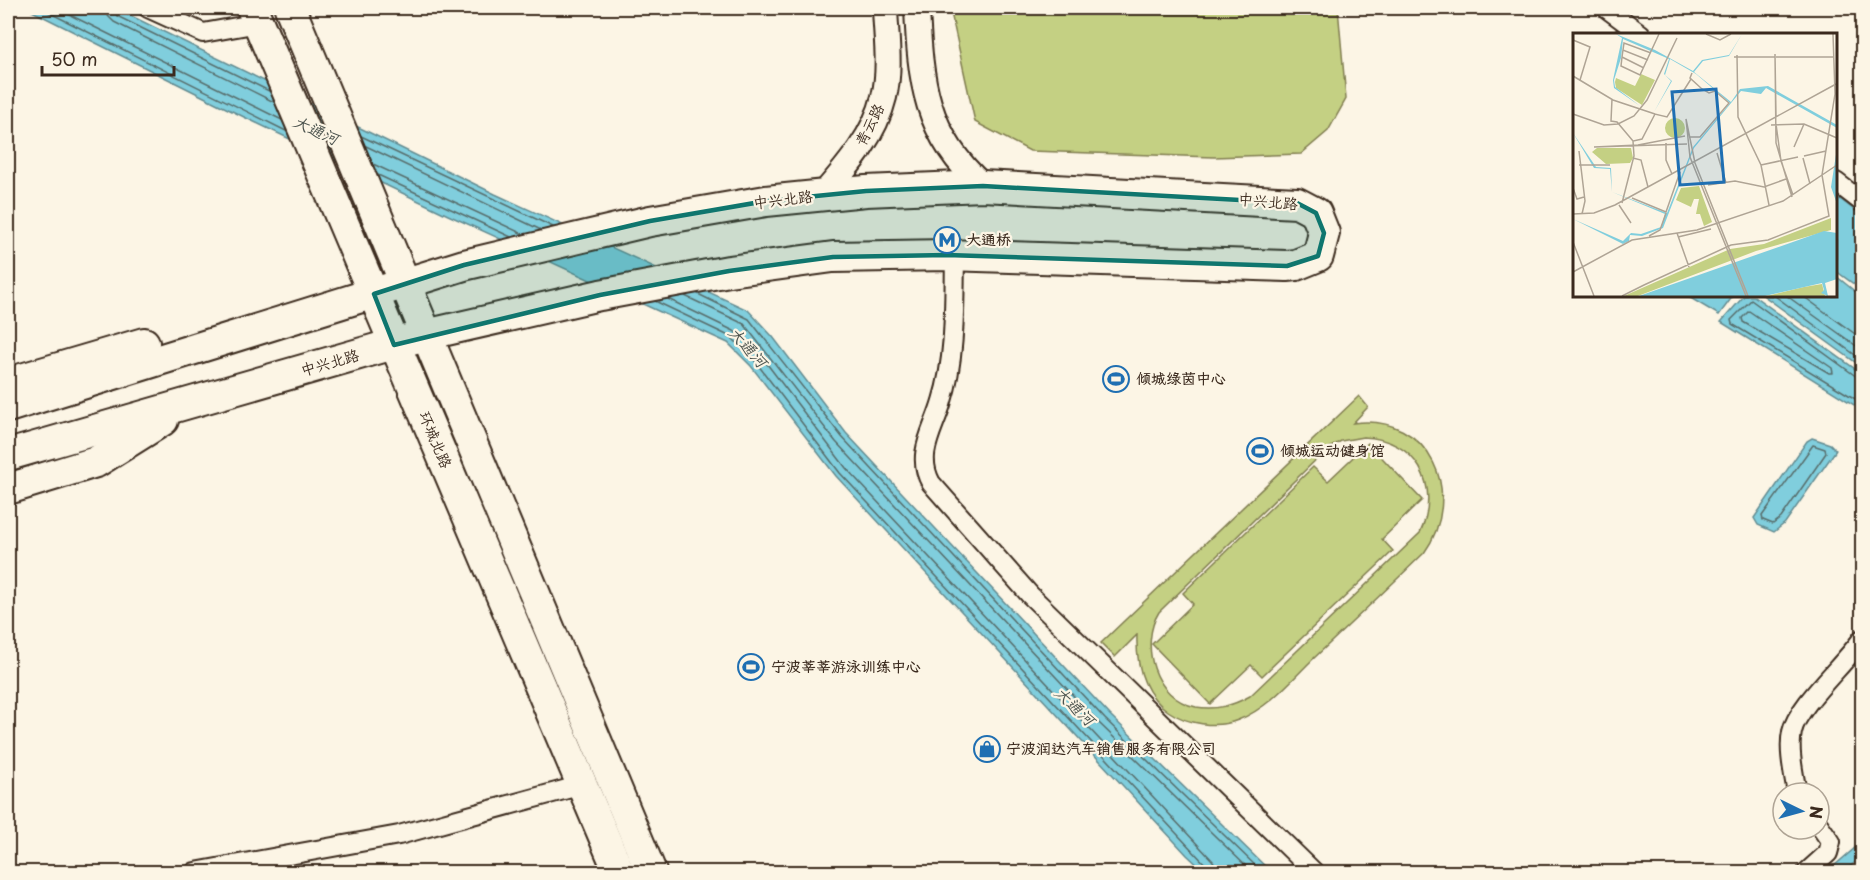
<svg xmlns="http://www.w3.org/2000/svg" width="1870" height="880" viewBox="0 0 1870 880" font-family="'Playpen Sans','LXGW WenKai TC',sans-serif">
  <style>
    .green { fill: #c4d083; stroke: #807d50; stroke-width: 1.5; fill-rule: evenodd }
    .water { fill: #80cedd; stroke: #648c91; stroke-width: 1.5 }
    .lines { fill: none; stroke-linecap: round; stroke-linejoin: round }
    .shore { stroke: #576c6a; stroke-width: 1.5 }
    .minor-casing { stroke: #3b2a1e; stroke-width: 22 }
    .tertiary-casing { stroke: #3b2a1e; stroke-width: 28 }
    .primary-casing { stroke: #3b2a1e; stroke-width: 34 }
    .minor { stroke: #fcf5e5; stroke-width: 18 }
    .tertiary { stroke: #fcf5e5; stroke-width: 24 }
    .primary { stroke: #fcf5e5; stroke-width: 30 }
    .marked { fill: #0f766e; fill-opacity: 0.2; stroke: #0f766e; stroke-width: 4.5; stroke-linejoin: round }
    .labels { text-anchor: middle; stroke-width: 4.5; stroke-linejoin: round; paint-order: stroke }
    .street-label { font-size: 15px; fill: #3b2a1e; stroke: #fcf5e5 }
    .poi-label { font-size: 15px; font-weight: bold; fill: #3b2a1e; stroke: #fcf5e5; text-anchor: start }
    .water-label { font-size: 16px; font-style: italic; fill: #4c534e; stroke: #fcf5e5 }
    .inset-road { fill: none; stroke: #afa495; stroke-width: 1.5 }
    .view { fill: #1f6fb2; fill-opacity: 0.15; stroke: #1f6fb2; stroke-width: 3 }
    .inset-edge { fill: none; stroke: #3b2a1e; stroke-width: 3 }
  </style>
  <rect width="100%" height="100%" fill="#fcf5e5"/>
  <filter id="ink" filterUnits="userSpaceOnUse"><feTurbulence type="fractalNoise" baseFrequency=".0167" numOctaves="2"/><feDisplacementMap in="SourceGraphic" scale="12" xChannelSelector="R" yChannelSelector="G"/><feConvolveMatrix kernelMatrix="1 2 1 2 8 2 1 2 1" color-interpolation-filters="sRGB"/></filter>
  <g filter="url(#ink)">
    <!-- green -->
    <g class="green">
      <path d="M950,8H1338L1346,99L1328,131L1301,154L1214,157L1030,151L975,122Z"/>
      <path d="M1359,396L1368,407L1353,423C1430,412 1466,495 1424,553C1387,589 1349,625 1312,660C1290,682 1267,709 1238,720C1216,729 1187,724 1168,711C1142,693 1136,664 1137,635L1115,657L1101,643ZM1363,437C1416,439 1442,485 1420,533L1250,696C1232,706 1216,710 1196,707C1154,699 1139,644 1159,612L1326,450L1341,441Z"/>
      <path d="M1368,443L1422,500L1382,539L1393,551L1262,676L1251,665L1210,704L1152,644L1193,604L1183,593L1313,467L1328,481Z"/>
    </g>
    <!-- water -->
    <g class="water">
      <path d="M26,8H115L495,194L748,310L773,337L846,433L1110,715L1271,872H1205L1187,855L836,476L751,366L728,343L448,215L244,117Z"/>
      <path d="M1836,196L1862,216V290L1836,271Z"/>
      <path d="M1836,276L1862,297V367L1764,296H1836Z"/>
      <path d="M1687,296H1733L1719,315Z"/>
      <path d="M1744,296H1754L1862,374V410L1721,322Z"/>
      <path d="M1812,438L1830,444L1836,450L1785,523L1774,532L1758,525L1754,518L1807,441Z"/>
      <path d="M1862,842V856L1844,872H1827Z"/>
    </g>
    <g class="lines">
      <!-- shore -->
      <g class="shore">
        <path d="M40,8L286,131"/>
        <path d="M56,8L282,120"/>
        <path d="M106,8L108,16L114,22L274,102"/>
        <path d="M114,8L117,16L269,91"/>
        <path d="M361,136L553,227"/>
        <path d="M366,146L541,230"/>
        <path d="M373,164L523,234"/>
        <path d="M378,175L511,237"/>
        <path d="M698,294L749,319L842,437L1105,719L1262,872"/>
        <path d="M685,296L744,324L836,442L1100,724L1252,872"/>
        <path d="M1775,296L1862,360"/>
        <path d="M1787,296L1862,350"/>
        <path d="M1803,296L1862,339"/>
        <path d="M668,299L734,331L761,356L846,468L1213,861L1217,872"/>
        <path d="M655,301L731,337L755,361L840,473L1207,866L1209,872"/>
        <path d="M1749,311L1832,368L1833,373H1829L1743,322L1742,318Z"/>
        <path d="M1862,378L1857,377L1751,300L1731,320L1732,324L1862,403"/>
        <path d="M1813,445L1825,449L1826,453L1781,518L1773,524L1763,520L1762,516Z"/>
      </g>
      <defs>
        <g id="minor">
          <path d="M148,8L203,33L259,23"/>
          <path d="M1606,8L1641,34"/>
          <path d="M1836,182L1862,202"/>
          <path d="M955,255C954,301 956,357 942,401C934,430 915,454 931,483L1030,595L1314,872"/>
          <path d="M1797,793C1794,775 1788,750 1792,732C1797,706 1845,664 1862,639"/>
          <path d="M195,872L399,835L582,785"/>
          <path d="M1807,872L1828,853L1831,842L1819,825"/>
        </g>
        <g id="tertiary">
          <path d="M917,8C920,80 925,135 983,186"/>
          <path d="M823,195C848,166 875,135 884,97C891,68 886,36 885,8"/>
        </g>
        <g id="primary">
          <path d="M252,8L619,872"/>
          <path d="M290,8L651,872"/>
          <path d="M8,383L144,343"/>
          <path d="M8,407L464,265L650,221L766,201L866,191L983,186L1297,203L1316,213L1324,233L1318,256L1296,265L1287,266L947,255L833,257L729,271L600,295L425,335L8,455"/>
          <path d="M8,489L96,462L163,420"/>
        </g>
      </defs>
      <!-- minor casing -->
      <use href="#minor" class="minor-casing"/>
      <!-- tertiary casing -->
      <use href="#tertiary" class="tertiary-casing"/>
      <!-- primary casing -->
      <use href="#primary" class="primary-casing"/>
      <!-- minor -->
      <use href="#minor" class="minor"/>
      <!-- tertiary -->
      <use href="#tertiary" class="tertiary"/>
      <!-- primary -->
      <use href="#primary" class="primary"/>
    </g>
  </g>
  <!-- marked area -->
  <path class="marked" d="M983,186L1297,203L1316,213L1324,233L1318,256L1287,266L947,255L833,257L729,271L600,295L394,345L374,294L464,265L650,221L766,201L866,191Z"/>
  <!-- icons -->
  <defs>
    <symbol id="metro-ring" viewBox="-11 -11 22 22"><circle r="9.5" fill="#fcf5e5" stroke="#1f6fb2" stroke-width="1.5"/><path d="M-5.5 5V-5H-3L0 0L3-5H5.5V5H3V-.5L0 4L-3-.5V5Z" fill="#1f6fb2"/></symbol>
    <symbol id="stadium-ring" viewBox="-11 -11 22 22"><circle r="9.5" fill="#fcf5e5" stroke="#1f6fb2" stroke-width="1.5"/><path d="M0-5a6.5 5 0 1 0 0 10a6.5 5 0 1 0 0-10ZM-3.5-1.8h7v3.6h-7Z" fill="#1f6fb2"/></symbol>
    <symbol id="shop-ring" viewBox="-11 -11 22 22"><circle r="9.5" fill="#fcf5e5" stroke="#1f6fb2" stroke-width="1.5"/><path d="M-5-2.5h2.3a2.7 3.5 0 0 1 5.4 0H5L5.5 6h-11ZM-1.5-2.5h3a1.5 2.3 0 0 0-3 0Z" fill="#1f6fb2"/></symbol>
  </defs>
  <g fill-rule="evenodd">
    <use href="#metro-ring" x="932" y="225" width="30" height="30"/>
    <use href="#stadium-ring" x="1101" y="364" width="30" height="30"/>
    <use href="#stadium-ring" x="1245" y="436" width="30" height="30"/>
    <use href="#stadium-ring" x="736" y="652" width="30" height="30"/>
    <use href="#shop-ring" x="972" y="734" width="30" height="30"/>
  </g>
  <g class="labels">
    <!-- street labels -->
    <g class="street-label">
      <text transform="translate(870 125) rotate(-63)" y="5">青云路</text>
      <text transform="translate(783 200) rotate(-7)" y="5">中兴北路</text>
      <text transform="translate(1268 202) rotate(5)" y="5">中兴北路</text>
      <text transform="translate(330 363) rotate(-16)" y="5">中兴北路</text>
      <text transform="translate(435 440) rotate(67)" y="5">环城北路</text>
    </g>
    <!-- poi labels -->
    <g class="poi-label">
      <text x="966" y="245">大通桥</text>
      <text x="1136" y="384">倾城绿茵中心</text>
      <text x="1280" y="456">倾城运动健身馆</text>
      <text x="771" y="672">宁波莘莘游泳训练中心</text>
      <text x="1006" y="754">宁波润达汽车销售服务有限公司</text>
    </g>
    <!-- water labels -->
    <g class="water-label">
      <text transform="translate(316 130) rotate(24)" y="6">大通河</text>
      <text transform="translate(748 347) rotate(48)" y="6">大通河</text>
      <text transform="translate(1075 706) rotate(44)" y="6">大通河</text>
    </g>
  </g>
  <!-- overview -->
  <g transform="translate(1573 33)">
    <rect width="264" height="264" fill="#fcf5e5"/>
    <path d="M68,41L82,47L69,72L43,55L42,49L43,45L62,53ZM92 95a10 10 0 1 1 20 0a10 10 0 1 1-20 0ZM24,115H58L60,125L57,130L33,131L19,119ZM126,153L139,189L131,193L127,181H123L126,166H121L118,174L103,167L108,155ZM258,185V197L183,218L65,263H51L157,216L191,211ZM249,251L252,263H194L231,254Z" fill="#c4d083"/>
    <path d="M43,1L82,17L120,38L129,27L156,22L169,1L156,23L130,28L121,39L158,69L167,56L195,53L264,92V95L193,55L188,61L168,58L121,115L90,195L69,203L57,202L56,208L50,211L0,186L50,208L58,200L68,201L88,194L92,181L39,159L37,136L21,135L0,100L23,134L38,135L39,159L94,180L120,114L157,70L123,41L97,26L92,42L99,48L81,79L72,76L81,79L98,48L91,41L96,26L50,6L48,25L41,47L42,54L67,73L41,55L40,47L49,5ZM264,115V171L258,154ZM251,198L264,200V246L252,250L255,263L248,260L251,257L249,250L192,263H66Z" fill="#80cedd"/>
    <path class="inset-road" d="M133,1L147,7L158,1M0,7L17,14L7,47M50,17L51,10L78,20M164,22L165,84L188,132L196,172M49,24L48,33L67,42L86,1M161,24H202M203,24H260M71,35L49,24L50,17L75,27M0,43L40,67L82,81M39,66L38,88L44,89L60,108M0,81L31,92L45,91L61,83L74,67L104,5M203,83L202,21L203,110L219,164M203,91L208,128L220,162M198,92L231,91L264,105M112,103L65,112L21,114L114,111M117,104H127L156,70L142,58L136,60L129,56L117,45L119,40M93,110V127L99,141M221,114L231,91M6,118L12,168L9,181M144,120L153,150M231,123L253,118M60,125L68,127L75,154M230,125L237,151M6,132H37M188,132L225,124M135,152L162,148L191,154L213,146M0,155L4,166L11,164M59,165L93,179L107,139M49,170L61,123L60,108L69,106L82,81L94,84L118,46M46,172L58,190M0,181L21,180L42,172L263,51M104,200L116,234M76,203L87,197L93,180M105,204L138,196M0,209L21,263M0,239L59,207L124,197L210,168L264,132M71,252L158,212L195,207L256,183L249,142L262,61L260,1M49,263L71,252M173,263L117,124L113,86L122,130L175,263"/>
    <path class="view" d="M143,56L151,149L107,152L99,59Z"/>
    <rect width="264" height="264" class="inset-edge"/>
  </g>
  <!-- margin -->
  <rect width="1870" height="880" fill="none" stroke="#fcf5e5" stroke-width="30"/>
  <rect x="15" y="15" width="1840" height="850" fill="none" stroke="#3b2a1e" stroke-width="2" filter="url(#ink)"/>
  <!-- north arrow -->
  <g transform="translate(1801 811) rotate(95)"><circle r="28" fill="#fcf5e5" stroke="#afa495" stroke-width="1.5"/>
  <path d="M0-4.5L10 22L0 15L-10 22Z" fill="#1f6fb2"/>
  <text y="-9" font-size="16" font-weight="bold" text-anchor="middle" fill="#3b2a1e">N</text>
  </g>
  <!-- scale -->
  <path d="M42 66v9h132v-9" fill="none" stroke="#3b2a1e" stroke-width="3"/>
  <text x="51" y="66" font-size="18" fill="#3b2a1e" stroke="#fcf5e5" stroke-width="4.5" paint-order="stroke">50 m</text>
</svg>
